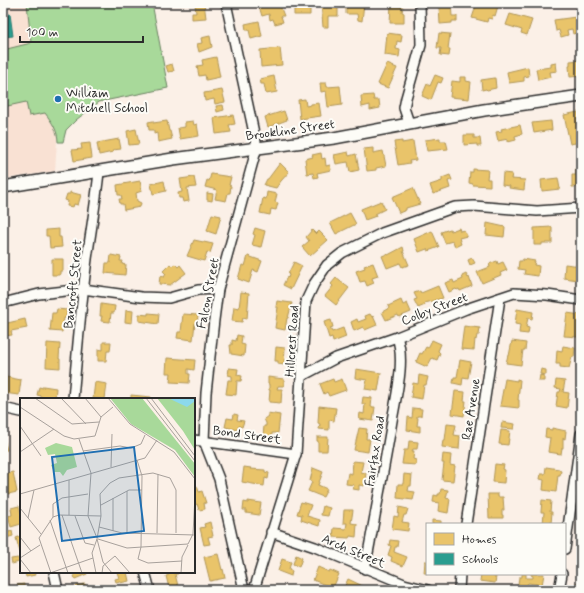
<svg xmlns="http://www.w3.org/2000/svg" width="584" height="593" viewBox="0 0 584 593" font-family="Mynerve,sans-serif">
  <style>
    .built { fill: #f9e1d3 }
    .green { fill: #a8d99a; stroke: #6a8262 }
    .homes { fill: #e9c46a; stroke: #b09657 }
    .schools { fill: #2a9d8f; stroke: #2a7b71 }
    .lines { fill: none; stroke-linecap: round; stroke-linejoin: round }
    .minor-casing { stroke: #2b2b2b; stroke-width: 12 }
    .tertiary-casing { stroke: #2b2b2b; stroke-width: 14 }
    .minor { stroke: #fdfcf7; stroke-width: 9 }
    .tertiary { stroke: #fdfcf7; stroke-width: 11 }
    .poi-dot { fill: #1f6fb2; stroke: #fdfcf7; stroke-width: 1.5 }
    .labels { text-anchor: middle; stroke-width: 4; stroke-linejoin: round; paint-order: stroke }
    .poi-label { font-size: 13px; fill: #2b2b2b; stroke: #fdfcf7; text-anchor: start }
    .street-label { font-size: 13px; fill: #2b2b2b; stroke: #fdfcf7 }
    .inset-road { fill: none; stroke: #a8a19c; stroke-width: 1 }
    .view { fill: #1f6fb2; fill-opacity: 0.15; stroke: #1f6fb2; stroke-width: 2 }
    .inset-edge { fill: none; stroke: #2b2b2b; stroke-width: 2 }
  </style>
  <rect width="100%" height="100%" fill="#fbf0e7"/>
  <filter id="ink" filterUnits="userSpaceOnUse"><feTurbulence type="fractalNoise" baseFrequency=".025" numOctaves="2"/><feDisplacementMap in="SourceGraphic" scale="8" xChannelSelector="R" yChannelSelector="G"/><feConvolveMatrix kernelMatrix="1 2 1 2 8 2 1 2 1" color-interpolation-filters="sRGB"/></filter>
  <g filter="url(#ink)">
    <!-- built -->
    <path class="built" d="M3,3H152L168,88L59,111L55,171L3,179Z"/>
    <!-- green -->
    <path class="green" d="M27,3H152L168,88L99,102L76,120L66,130L63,142H58C58,131 52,122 45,113L29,116L26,102L3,107V50L31,43Z"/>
    <!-- homes -->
    <g class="homes">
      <path d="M204,3L206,18L192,19V13H196L195,4Z"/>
      <path d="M258,3H279L284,16H281L283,22L275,24L273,19L270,20L269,14L262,16Z"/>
      <path d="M303,3H310V15H294V4Z"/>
      <path d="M321,3H338V16H328V27H323Z"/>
      <path d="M346,3H364L362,21L358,20L357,14H346Z"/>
      <path d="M391,3H401V7H403L402,12L404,13V23H390Z"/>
      <path d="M436,3H451L452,16H457V21H452V23L440,24L439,7H436Z"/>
      <path d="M477,3L487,5L488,3L498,6L495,16L493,15L492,19L488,18L487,22L472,18Z"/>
      <path d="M510,14L532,20L527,35L521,33L522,30L506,25Z"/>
      <path d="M576,17L579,32L573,34L572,29L567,30L568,35L561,37L559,30L556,31L554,20Z"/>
      <path d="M259,21L262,36L251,39L249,30H246L245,24Z"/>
      <path d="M387,33L402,35L401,42L397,41L396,49L400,50L399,57L385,55Z"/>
      <path d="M439,33L450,34L448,49H450L449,56L440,55L441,48H437Z"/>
      <path d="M210,36L212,47L199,52L197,44L202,43L201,38Z"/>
      <path d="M280,48L282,65L261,67L260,50Z"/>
      <path d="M216,57L220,77L206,80L205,75L199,76L197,66L203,65L202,60Z"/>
      <path d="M580,60L581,76L570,77L569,66H570V61Z"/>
      <path d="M556,63L557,71L550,72L551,77L538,80L536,69L551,67V64Z"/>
      <path d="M172,64L174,71L168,72L166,66Z"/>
      <path d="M387,64L397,68L388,88L378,84Z"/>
      <path d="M528,67L529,76L524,77V81L509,83L507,72Z"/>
      <path d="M435,75L443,78L441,83L438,82L431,100L422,96L427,84L430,86Z"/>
      <path d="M274,76L277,92L266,94L264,84H261L260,79Z"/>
      <path d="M460,77H466V81L471,82L469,99L450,97L452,81L460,82Z"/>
      <path d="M495,78L496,88L487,90L486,89L482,90L481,80Z"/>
      <path d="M320,83H326L327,87L340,86L342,105L328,107L326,91L321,92Z"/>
      <path d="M222,90L225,102L215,104L214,99L205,101L204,93Z"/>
      <path d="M373,95L374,100H379L380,108L370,110V105L362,107L361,96Z"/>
      <path d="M305,99L306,106L311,105V104L319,103L321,116L300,119L298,100Z"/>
      <path d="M223,105L224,110L217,112L216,106Z"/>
      <path d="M284,111L287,120L268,127L265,117Z"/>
      <path d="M578,112L581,126V142L570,144L564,115Z"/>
      <path d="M233,115L235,124L229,125L231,132L216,134L214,118Z"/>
      <path d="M153,121V123L167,121L169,131H170L172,139L158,142L157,133L154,134V130H149L148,122Z"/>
      <path d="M193,121L194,125L197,124L199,136L180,139L178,128L185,127V122Z"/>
      <path d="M551,121L552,130L534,133L532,123Z"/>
      <path d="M520,125L522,134L515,136L516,140L508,142V139L498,141L496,132L502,131L501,129Z"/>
      <path d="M136,129L139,144L129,145L127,131Z"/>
      <path d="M464,135H474V138H480L481,146H477V144L464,145Z"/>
      <path d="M440,138V141H446L448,149L427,151L425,140Z"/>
      <path d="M119,139L121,149L113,150V152L99,155L97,143Z"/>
      <path d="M402,141V143L413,141L416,160L409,161L410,163L398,165L394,142Z"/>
      <path d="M90,143L92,158L74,161L72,150L82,149L81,144Z"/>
      <path d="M373,148V153L383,151L386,166L376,168V170L367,171L364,149Z"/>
      <path d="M348,152L349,156L356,154L359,170L350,172L348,162L336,164L334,155Z"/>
      <path d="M321,153L322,159L325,158L326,166L330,165L331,170L317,173L318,177L314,178L313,173L307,174L305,159L313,157L312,155Z"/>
      <path d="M280,163L289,172L281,181L276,188L264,185L267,179H268Z"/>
      <path d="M576,168H581V187H572V175H576Z"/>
      <path d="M473,169L488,170L487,179H490V186L473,185V184L469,183L470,172H473Z"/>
      <path d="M503,173L512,174L511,179L525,180L524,190L509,188L510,186L502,185Z"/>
      <path d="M211,174L231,177L229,185L231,186L230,193H228L226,201L215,199L217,190L205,187L207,180L209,181Z"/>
      <path d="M450,175L452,180L448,181L450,188L433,194L430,185L442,181V178Z"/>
      <path d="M194,177L196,187L187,188L189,201L183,202L182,198H179L178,193L182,192L180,179Z"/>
      <path d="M558,178L560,189L542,191L541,180Z"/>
      <path d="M140,181L142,191L136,193L137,201L141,203L140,207L124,210L123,204H120L119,199H122L121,195H118L117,185Z"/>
      <path d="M164,181L166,191L153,194L151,184Z"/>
      <path d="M413,188L420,204L406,208V210L399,213L392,197Z"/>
      <path d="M70,192L81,195L78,205L74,204L73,207L67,206L68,201L65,200L67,194H70Z"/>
      <path d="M267,192L277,194L275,202L278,203L276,210L271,209L270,215L260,213L263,198L266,199Z"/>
      <path d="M207,193L213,194L212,201L207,200Z"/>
      <path d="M381,201L385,209L375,214L376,216L365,220L361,209Z"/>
      <path d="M3,211L5,218L3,219L6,229L3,230Z"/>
      <path d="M350,213L356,224L336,234L330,223Z"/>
      <path d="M212,214L221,216L216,234L207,231Z"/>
      <path d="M578,220H581V244H577Z"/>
      <path d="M487,223L505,227L504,237L486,235Z"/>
      <path d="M552,227V243H542V245H534V228Z"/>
      <path d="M255,228L265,231L261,247L252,245L255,235L253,234Z"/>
      <path d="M459,228L460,231L464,230L467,236L459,238L461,244L455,247L453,241L445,243L441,232L450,229L451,231Z"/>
      <path d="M59,229V237H61L62,247L50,248L49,236H46V230Z"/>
      <path d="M312,230L316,234L319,231L328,240L310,256L302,247L309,241L306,237Z"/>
      <path d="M432,231L439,247L428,251L427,249L419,252L414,239Z"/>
      <path d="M194,240L213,244L210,253L207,252L204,261L187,256Z"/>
      <path d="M403,247L404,251H403L409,265L402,267L400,263L387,268L382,256L387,254L388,255Z"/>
      <path d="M111,255L121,257L120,261H123L122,264L126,265L125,275L105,273L106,263H110Z"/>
      <path d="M248,256L262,261L258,272L253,270L249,283L238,279L242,265L245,266Z"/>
      <path d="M472,258L475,263L470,265L468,260Z"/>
      <path d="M52,259H63V271H60V275H52Z"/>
      <path d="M523,259L535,261L534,265L539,266L538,276L524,274L525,270L518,269L519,261H522Z"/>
      <path d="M497,261L498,264L503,262L507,270L500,273L501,275L482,283L477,272L490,267L489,264Z"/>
      <path d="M294,262L302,266L291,289L283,285L287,277L288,278L289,275L288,274Z"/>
      <path d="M373,263L378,276L372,278L374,283L367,286L365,281L360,282L356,271L365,268L364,266Z"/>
      <path d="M170,264L172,266L175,264L178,267L180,265L186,273L170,285L159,284L160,276L164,277L166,274L163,271Z"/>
      <path d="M565,264L581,266V282H578V280L564,278Z"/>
      <path d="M466,274L468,278L469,277L472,286L460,291L459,289L457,290L456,289L449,292L445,283L453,280L454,283L463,279L462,276Z"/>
      <path d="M336,278L349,288L336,305L325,296L333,286L331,284Z"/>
      <path d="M438,286L443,298L424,303L425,305L418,308L414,300L417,299L414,293L420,291L421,293Z"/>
      <path d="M241,292L249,293L247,319L243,318L242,322L232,321L234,307L239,308Z"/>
      <path d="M401,300L403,305L407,303L411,312L399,317L398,315L386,320L382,312L389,308L388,306Z"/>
      <path d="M277,301L292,303L288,318H287L285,330L275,328L278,307H276Z"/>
      <path d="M101,304L115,306L114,313H111L110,322L101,321L102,316H100Z"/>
      <path d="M57,309L67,310L66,318H64L62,332L50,331L52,313H56Z"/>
      <path d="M517,309L533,312L532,319L528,318L526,327L529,328L528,334L519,333L520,325L515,324Z"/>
      <path d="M126,310L133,311L132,323L125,322Z"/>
      <path d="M148,313L159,314L158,324L139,321V314L148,315Z"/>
      <path d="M567,313L581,315L578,337L564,336Z"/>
      <path d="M183,314L198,315L197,323H195L193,340L177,338L178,332H181Z"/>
      <path d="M370,314L372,317L373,316L377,325L365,330L363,327L354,331L351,322L357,319L358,322L366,319L365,316Z"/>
      <path d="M25,319L27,328L11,331L12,335L5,336V334H3V324Z"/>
      <path d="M331,320L333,327L330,328L332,332L343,328L346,337L333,342L332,337L329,338L324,322Z"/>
      <path d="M464,326L480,328L479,335H477L476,340L475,339L474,350L461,349Z"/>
      <path d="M237,335L242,336L241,344L245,345L244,356L231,354L230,345H232V340L236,341Z"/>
      <path d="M432,340L441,344L438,351L440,353L437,360L432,358L427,367L416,362L420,353L422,354L426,347L428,348Z"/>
      <path d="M512,341L526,343L525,350H523L521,365L506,363L508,355L509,356Z"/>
      <path d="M103,342H111L110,351H107L106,361H98V349L103,350Z"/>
      <path d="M47,343L60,344L59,359H60V368L46,367Z"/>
      <path d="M563,346L575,348L574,357H572L569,368L560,367V364H556L557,350L562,351Z"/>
      <path d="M276,347L285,348L284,365L278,364V361H275Z"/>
      <path d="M167,358L195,360L194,370L188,369V374H190L189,383L170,382L171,373H166Z"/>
      <path d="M460,360L471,362L468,378L463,377L462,385L453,383L454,377H457Z"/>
      <path d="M229,368L238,369L237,375L242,376L241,381H237L236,395L226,394L228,380H232V376L228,375Z"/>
      <path d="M356,369L381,373L378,391L365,389L367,380L355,378Z"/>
      <path d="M541,369L546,370V375L540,374Z"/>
      <path d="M3,375H6V377L21,380L19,395L3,393Z"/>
      <path d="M419,375L428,377L426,385H424L422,399L411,397L413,383L418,384Z"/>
      <path d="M540,375L544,376V381H539Z"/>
      <path d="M268,377L284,379V386H278L277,389H282L281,403L269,402L270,390H269V384H268Z"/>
      <path d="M333,379L334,382L342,379L346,390L329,396L327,392L324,394L320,384Z"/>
      <path d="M505,379L517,381V379L520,380L518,400H519V408L500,406Z"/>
      <path d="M556,380L565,381L563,392L569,393L567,408L556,406L558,392H560L561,389L555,388Z"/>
      <path d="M95,382L107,384L105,399L93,398Z"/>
      <path d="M43,386L56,388L55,399L41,397V396L37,395L39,387L43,388Z"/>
      <path d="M455,391L465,392L464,401H466L464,416L452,414Z"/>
      <path d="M131,395L151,397V399H131Z"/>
      <path d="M363,397L372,398L371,407H375L373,421L359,419L360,413L364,414L365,404H362Z"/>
      <path d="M319,406L336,408L334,421L329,420V430L319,429L320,424L318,423Z"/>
      <path d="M413,408L422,409L421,416H417V418H418L417,426H420V432L407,430L408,417L412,418Z"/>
      <path d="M268,413L280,415L278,433H272V437L263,436L264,426H266V423L264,419L268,416Z"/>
      <path d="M234,414L238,415L237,420L244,421L242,427L239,426L238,430L225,427L227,418L233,419Z"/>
      <path d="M502,422L515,424L514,429L501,428Z"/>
      <path d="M447,424L456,425L454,435L460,436L459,449L442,447L443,440H445Z"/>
      <path d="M359,428L367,429L366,439H370L368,452L354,450Z"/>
      <path d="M552,428L566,431L565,439L563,438V448H562L561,454L548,452L550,438L545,437L546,429L552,430Z"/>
      <path d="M501,430L510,431L508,445L499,444Z"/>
      <path d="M3,435L7,450L3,451Z"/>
      <path d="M317,437H328L327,451H318V441H317Z"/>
      <path d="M409,441L418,442L417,449H413L412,451H414L413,459L416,460V465L402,464L404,450H408Z"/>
      <path d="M443,454L451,455L450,465L455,466L453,481L442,480L444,463H442Z"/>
      <path d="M353,461L363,462L361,472L366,473L364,486L359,485V490L353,489L354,485L346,484L348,473L352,474Z"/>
      <path d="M495,464L504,465L503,469L505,470L504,483L493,482Z"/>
      <path d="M244,467L251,468L250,469L265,470V472L269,473L268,479L265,478L264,486L242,482Z"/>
      <path d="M546,467L559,469V470L561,471L560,475H558L556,492L543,490L544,480L540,479L541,474H545Z"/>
      <path d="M313,468L323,472L318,485L327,489L323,497L308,491L312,482L310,481Z"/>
      <path d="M13,472L17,492L8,494L5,484H3V474Z"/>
      <path d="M404,474L412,475L411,486H409L408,491L415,492L413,500L397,498L398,484H403Z"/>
      <path d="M194,486H197L199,492L202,491L206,503H204L205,509L199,510L197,504L196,505L195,501H194Z"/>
      <path d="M441,489L448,490L446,498L450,499L448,513L438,511L439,503L433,502L434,495L438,496V494H440Z"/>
      <path d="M488,494H498V497H503L504,510H502V515H503V518H489Z"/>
      <path d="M542,500L551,501L550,512H552L551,524H543L544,512H541Z"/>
      <path d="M248,501L261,503L259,515L246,513V510H243L244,502L248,503Z"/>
      <path d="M301,502L311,505L307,516L320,520L319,526L301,520L302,515L297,514Z"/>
      <path d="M19,506L21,514V524L11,527L8,516L12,515L11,508Z"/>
      <path d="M323,506L330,508L328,516L321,515Z"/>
      <path d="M399,507L408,509L406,515H404L402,522L409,523L408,531L392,529L394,516L398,517Z"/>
      <path d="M344,510H353L351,523L357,524L356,537L350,536L349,538L333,537L334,528L346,529L347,523H343Z"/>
      <path d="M432,520L441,521V524H432Z"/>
      <path d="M210,522L213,536L208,537L210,544L204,545L200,528L205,527L204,524Z"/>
      <path d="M12,531L13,536L6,538L5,533Z"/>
      <path d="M21,536V552H20L16,538Z"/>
      <path d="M390,540L398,541L397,547H395L394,552L407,557L403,566L391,561L392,557L388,555L391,546L389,545Z"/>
      <path d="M218,554L222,570L223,569L225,578L210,581L204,557Z"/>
      <path d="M296,555L302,558L299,567L293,564Z"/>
      <path d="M18,558L19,562L12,564L11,559Z"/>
      <path d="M282,559L291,562L289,569L292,571L291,576L278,571Z"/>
      <path d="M425,561H427V573H424Z"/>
      <path d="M318,567L329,572L330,570L339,574L333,588L313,580Z"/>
      <path d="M19,568H21V572H34L35,575L26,577L25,572L21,574Z"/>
      <path d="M73,572H87V574L75,579Z"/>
      <path d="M117,572H127L129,581L120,583V581L116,582L115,579L119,578Z"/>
      <path d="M168,572H177L178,574H175L179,590H173V587L169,588L166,576L169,575Z"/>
      <path d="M481,574H494V577H496L495,583L480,581Z"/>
      <path d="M522,574H526V578H533V576L531,575V574H544L542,585L528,583L527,586L518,585L519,577H522Z"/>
      <path d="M348,579L369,589L368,590H343Z"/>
      <path d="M576,583H581V590H575Z"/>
      <path d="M24,584V589H17V585Z"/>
      <path d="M85,584L87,590L92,589V590H77L76,586Z"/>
      <path d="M38,586V590H28L27,588Z"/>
    </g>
    <!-- schools -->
    <path class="schools" d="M10,14L13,36L4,37L5,42L3,43V15Z"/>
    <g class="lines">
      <defs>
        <g id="minor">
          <path d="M226,3L257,147L218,289L214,320L206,393L204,441L219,479L244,590"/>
          <path d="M409,123L404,108L406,98L421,45L420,3"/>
          <path d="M3,303L39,294L83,289L141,297L169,298L198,290L218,289"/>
          <path d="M302,376L336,358L397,337L466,309L514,293L547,295L581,300"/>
          <path d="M73,399C77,352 81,306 87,259C91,230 96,201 99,172"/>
          <path d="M3,408L21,412"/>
          <path d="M194,440L296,454"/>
          <path d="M466,524L500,298"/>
          <path d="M271,532L315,547L404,584L428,590"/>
          <path d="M565,549L581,434"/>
          <path d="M365,569C374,521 383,474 391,427C395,400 406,362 397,337"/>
          <path d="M54,572L58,590"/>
          <path d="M145,572L150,590"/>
          <path d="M254,590L296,454L306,301L314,284L327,265L342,253L382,233L455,207L474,206L537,211L581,208"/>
          <path d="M459,590L460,574"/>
          <path d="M559,590L562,574"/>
        </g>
        <path id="tertiary" d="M3,187L173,159L334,138L484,110L581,96"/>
      </defs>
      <!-- minor casing -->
      <use href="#minor" class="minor-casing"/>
      <!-- tertiary casing -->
      <use href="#tertiary" class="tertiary-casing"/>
      <!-- minor -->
      <use href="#minor" class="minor"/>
      <!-- tertiary -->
      <use href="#tertiary" class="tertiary"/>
    </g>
  </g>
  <!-- markers -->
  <circle class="poi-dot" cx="58" cy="99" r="4"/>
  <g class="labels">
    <!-- poi labels -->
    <g class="poi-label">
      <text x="66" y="97">William<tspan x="66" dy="15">Mitchell School</tspan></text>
    </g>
    <!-- street labels -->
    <g class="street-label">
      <text transform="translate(290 129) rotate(-8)" y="5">Brookline Street</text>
      <text transform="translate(72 284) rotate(-84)" y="5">Bancroft Street</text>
      <text transform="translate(207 293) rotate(-79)" y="5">Falcon Street</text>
      <text transform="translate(434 308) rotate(-21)" y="5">Colby Street</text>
      <text transform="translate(291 341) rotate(-86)" y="5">Hillcrest Road</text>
      <text transform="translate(470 409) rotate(-81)" y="5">Rae Avenue</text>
      <text transform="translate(247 434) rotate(8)" y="5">Bond Street</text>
      <text transform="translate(374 451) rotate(-81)" y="5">Fairfax Road</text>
      <text transform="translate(354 550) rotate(23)" y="5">Arch Street</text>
    </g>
  </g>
  <!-- overview -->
  <g transform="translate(20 398)">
    <rect width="175" height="175" fill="#fbf0e7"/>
    <path d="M90,0H122L175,66V79L155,52L111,26ZM137,0H175V52L163,33ZM36,45L52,49L57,69L47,72L43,78L40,74H34L31,67L37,65L35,56L28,57L25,50Z" fill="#a8d99a"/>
    <path d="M148,0H175V3L167,9Z" fill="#8cd9eb"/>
    <path class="inset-road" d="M15,0L52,26L79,24M41,0L66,26M65,0L81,19M88,0L110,26L154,54L175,81M126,0L175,63M131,0L175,58M0,9L44,38L54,41L75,38L81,19L93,9M0,28L21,58M59,41L71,75L68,118L77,140M63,53L100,48L111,50L121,46L125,37M0,54L34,31M117,62L122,78L121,149L118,161L128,165L162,163M91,69L92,36M49,82V117M0,96L125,60L137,42M81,107L109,92H122M0,110L21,136M42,117L62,175M55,118L65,145L74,147M33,119L39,117L81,118M8,120L14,92M30,122L48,175M79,129L102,135L175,137M93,133V100M107,135V93M137,135L138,76M0,139L11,153M78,141L107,150L168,146L173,136L175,98M0,160L20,147M0,161L11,175M30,175L73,160M31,175L19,140L33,119V106L42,100L68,96M76,175L72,155L77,141M82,175L83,168L95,158L110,175M92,175L83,164L77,141L81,118L80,96L90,85L99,80L133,75L150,80L156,92V135M161,175L162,159L168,147"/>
    <path class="view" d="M114,49L124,133L42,143L32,59Z"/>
    <rect width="175" height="175" class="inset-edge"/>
  </g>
  <!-- margin -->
  <rect width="584" height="593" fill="none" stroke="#fdfcf7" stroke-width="16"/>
  <rect x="8" y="8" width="568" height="577" fill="none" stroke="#2b2b2b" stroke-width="1.5" filter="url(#ink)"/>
  <!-- legend -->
  <rect x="426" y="523" width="140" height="52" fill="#fdfcf7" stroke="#a9a8a5"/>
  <rect x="434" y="533" width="20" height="12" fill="#e9c46a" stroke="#a9a8a5"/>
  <text x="462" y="543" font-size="12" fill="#2b2b2b">Homes</text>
  <rect x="434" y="553" width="20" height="12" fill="#2a9d8f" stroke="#a9a8a5"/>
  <text x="462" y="563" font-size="12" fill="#2b2b2b">Schools</text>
  <!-- scale -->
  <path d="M20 36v6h123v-6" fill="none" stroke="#2b2b2b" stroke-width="2"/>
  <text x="26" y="36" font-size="12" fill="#2b2b2b" stroke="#fdfcf7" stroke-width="3" paint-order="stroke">100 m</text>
</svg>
